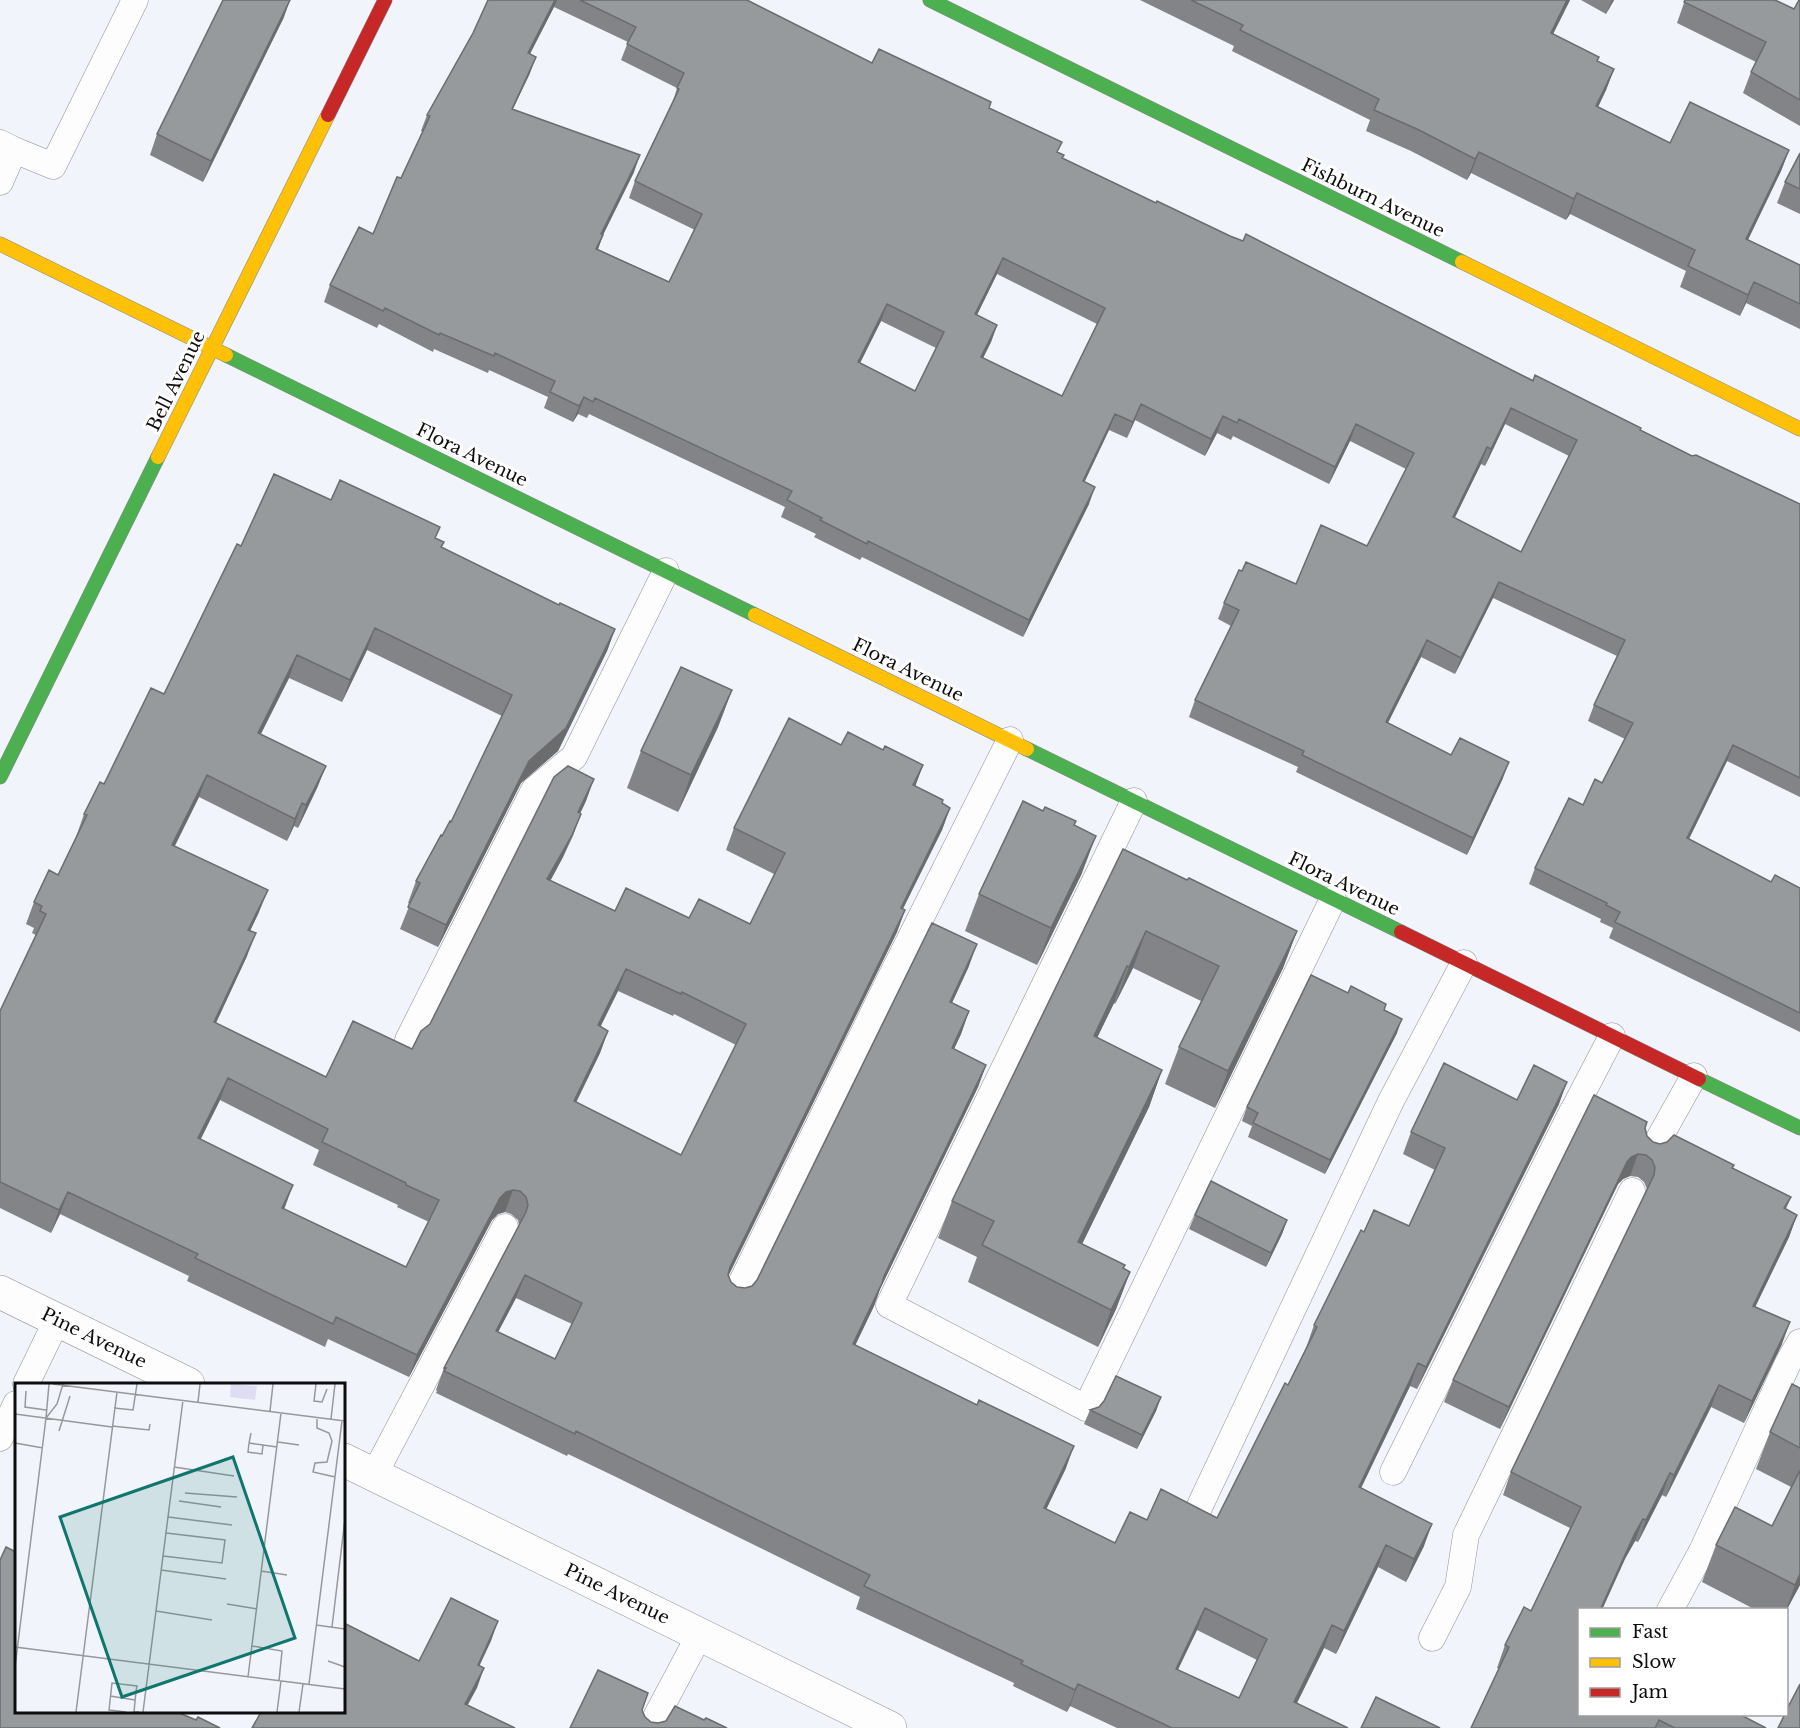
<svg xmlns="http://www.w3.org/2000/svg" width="1800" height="1728" viewBox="0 0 1800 1728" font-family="'Libre Baskerville',serif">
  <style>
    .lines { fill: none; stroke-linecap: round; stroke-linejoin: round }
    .lane-casing { stroke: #909194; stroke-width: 27 }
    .street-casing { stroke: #909194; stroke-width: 34 }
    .fast-casing { stroke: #86888a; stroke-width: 15 }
    .slow-casing { stroke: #86888a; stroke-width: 15 }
    .jam-casing { stroke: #86888a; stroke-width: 15 }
    .lane { stroke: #fdfdfe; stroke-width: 26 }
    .street { stroke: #fdfdfe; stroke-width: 33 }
    .fast { stroke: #4caf50; stroke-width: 14 }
    .slow { stroke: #ffc107; stroke-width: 14 }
    .jam { stroke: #c62828; stroke-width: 14 }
    .wall { fill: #828487; fill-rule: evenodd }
    .shaded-wall { fill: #6a6c6e }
    .building { fill: #979a9d; stroke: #6a6c6e; stroke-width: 1.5; fill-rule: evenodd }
    .labels { text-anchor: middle; stroke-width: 6; stroke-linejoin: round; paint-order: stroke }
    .street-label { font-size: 18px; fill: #0d0d0d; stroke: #fff }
    .inset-road { fill: none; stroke: #96989b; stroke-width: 1.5 }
    .view { fill: #0f766e; fill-opacity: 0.15; stroke: #0f766e; stroke-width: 3 }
    .inset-edge { fill: none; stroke: #0d0d0d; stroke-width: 3 }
  </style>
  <rect width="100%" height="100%" fill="#f1f4fa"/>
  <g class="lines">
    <defs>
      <g id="lane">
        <path d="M14,150L53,166L135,0"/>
        <path d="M0,182L14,150L0,143"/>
        <path d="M1134,801L889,1305L1086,1408L1333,899"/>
        <path d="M408,1040L534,790L574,757L666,571"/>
        <path d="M1574,1109L1612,1036"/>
        <path d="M1652,1151L1694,1076"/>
        <path d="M735,1296L887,985L1010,740"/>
        <path d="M26,1384L57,1320"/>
        <path d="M0,1438L16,1404"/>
        <path d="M1393,1472L1572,1112"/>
        <path d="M374,1475L505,1227"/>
        <path d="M1196,1514L1391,1101L1464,963"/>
        <path d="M1670,1610L1702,1551L1789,1361L1800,1342"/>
        <path d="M1432,1638L1458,1587L1466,1535L1632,1191"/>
        <path d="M650,1728L700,1634"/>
      </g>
      <g id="street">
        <path d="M0,1292L188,1384"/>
        <path d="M344,1460L890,1728"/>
      </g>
      <g id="fast">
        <path d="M930,0L1462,262"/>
        <path d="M226,355L755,615"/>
        <path d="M1027,749L1401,932"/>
        <path d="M0,777L158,457"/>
        <path d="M1699,1079L1800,1128"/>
      </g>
      <g id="slow">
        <path d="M0,244L226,355"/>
        <path d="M1462,262L1800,429"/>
        <path d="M158,457L328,115"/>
        <path d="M755,615L1027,749"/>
      </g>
      <g id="jam">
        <path d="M328,115L385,0"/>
        <path d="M1401,932L1699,1079"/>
      </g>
    </defs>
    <!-- lane casing -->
    <use href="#lane" class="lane-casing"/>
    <!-- street casing -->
    <use href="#street" class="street-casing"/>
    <!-- fast casing -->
    <use href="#fast" class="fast-casing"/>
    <!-- slow casing -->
    <use href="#slow" class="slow-casing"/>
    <!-- jam casing -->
    <use href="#jam" class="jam-casing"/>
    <!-- lane -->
    <use href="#lane" class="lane"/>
    <!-- street -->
    <use href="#street" class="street"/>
    <!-- fast -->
    <use href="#fast" class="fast"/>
    <!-- slow -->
    <use href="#slow" class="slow"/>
    <!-- jam -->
    <use href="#jam" class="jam"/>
  </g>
  <!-- wall -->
  <g class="wall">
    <path d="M488,0H747L872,63L989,108L1058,152L1063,158L1156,203L1640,430L1692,456L1800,504V797L1727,761L1689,839L1771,882L1800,888V1032L1609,938L1613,928L1600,922L1601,919L1529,884L1535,868L1583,805L1602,783L1625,739L1588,721L1594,705L1617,656L1493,598L1455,674L1421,657L1387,723L1451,755L1503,778L1467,855L1296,772L1298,767L1189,717L1195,700L1231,626L1218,619L1224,603L1242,571L1296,584L1367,546L1406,469L1350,441L1329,484L1233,436L1231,440L1217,433L1205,456L1135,420L1127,438L1109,430L1084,482L1089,504L1023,637L862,557L860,560L814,537L816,534L781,517L785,507L589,414L587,418L578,414L573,422L544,408L548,397L489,370L488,373L434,349L433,352L379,324L377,328L324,302L330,285L373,234L423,132L421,131L427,115L473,33ZM554,7L628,42L621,60L677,88L672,105L635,181L629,198L695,230L669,282L598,249L603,235L634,172L513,109L530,73V54ZM997,274L1097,324L1062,396L983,358L991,342L997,325L977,315ZM881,321L936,348L915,391L860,363ZM1505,424L1569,456L1521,552L1454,518L1481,464L1485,466Z"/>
    <path d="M1140,0H1570L1553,34L1598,61L1614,69L1606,90L1598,107L1670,143L1789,150L1781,171L1748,240L1800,265V329L1746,303L1740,316L1680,287L1686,271L1570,214L1566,220L1471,173L1467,180L1411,151L1366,131L1370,120L1232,51L1234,46Z"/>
    <path d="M1581,0H1614L1606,14Z"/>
    <path d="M1685,0L1794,9L1800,0V126L1743,93L1751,72L1756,62L1677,23Z"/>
    <path d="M284,17L203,182L150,155L157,134Z"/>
    <path d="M1800,153V214L1777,203L1785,182Z"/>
    <path d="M331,500L436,538L442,547L559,605L615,629L607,651L558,751L521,783L438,947L400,929L410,904L408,903L416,881L451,822L502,716L367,650L342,702L289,678L261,734L326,766L317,788L298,828L294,826L287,841L199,797L174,847L259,912L250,931L247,956L216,1023L326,1077L412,1049L586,801L580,814H581L573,836L563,857L550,881L615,911L750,924L774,874L726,850L734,828L841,745L883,750L923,765L915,786L942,804L950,808L942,830L903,909L905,910L897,932L728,1275L731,1282L737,1287L745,1288L752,1286L757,1280L969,966L952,1003L969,1011L961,1034L954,1049L986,1065L978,1087L880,1289L874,1306L855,1345L1066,1468L1046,1509L1115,1543L1147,1520L1217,1518L1288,1385L1306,1348L1314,1325L1364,1232L1409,1226L1435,1170L1403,1154L1411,1132L1517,1100L1559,1104L1417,1389L1410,1386L1361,1488L1424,1546L1406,1582L1378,1567L1336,1654L1324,1648L1297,1703L1348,1728H1117L1070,1706L1067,1712L1013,1686L1014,1683L856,1609L860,1597L614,1476L568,1454L567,1456L436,1393L437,1391L436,1390L444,1368L519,1225L518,1220L511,1214L505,1212L498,1214L492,1220L409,1377L328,1339L325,1347L187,1281L189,1276L60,1214L51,1233L0,1208V1011L36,935L32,933L34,928L26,924L34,902L58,875L76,837L84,814L164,694L241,546ZM618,991L673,1016L674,1014L736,1045L681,1155L576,1103L600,1053L608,1031L600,1027ZM220,1100L319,1150L313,1165L398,1205L397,1207L429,1222L406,1267L284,1209L200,1140ZM516,1298L572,1324L555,1359L498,1332ZM1197,1630L1257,1660L1239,1698L1178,1670Z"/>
    <path d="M732,690L718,727L678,812L627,788L641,751Z"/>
    <path d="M1074,825L1082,873L1037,965L965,931L979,894Z"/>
    <path d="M1123,849L1187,880L1297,931L1283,968L1215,1108L1165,1084L1179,1047L1201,1001L1133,968L1115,1004L1114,1003L1097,1038L1162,1070L1149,1107L1082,1244L1130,1272L1116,1309L1098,1347L968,1282L977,1257L938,1238L952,1201Z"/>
    <path d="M1348,993L1386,1004L1384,1010L1397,1033L1325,1174L1248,1137L1252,1126L1242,1121L1247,1107Z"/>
    <path d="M1645,1128L1647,1136L1653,1142L1733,1168L1791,1197L1786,1209L1797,1215L1789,1237L1755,1307L1782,1344L1744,1423L1711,1407L1666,1497L1662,1495L1638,1542L1635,1541L1626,1557L1580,1610V1714L1766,1728H1471L1499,1669L1497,1668L1505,1645L1531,1611L1570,1528L1503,1495L1511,1472L1647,1189L1644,1182L1638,1177L1630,1176L1623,1179L1618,1184L1500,1429L1444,1402L1453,1380Z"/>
    <path d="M1195,1215L1287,1220L1282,1234L1266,1267L1189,1229Z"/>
    <path d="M1800,1388V1585L1786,1611V1610H1756L1702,1582L1716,1545L1772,1526L1791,1487L1756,1469L1770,1432Z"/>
    <path d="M1161,1397L1156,1411L1137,1449L1084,1424L1090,1410Z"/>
  </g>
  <!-- shaded-wall -->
  <g class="shaded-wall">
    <path d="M290,0L284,17L203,182L211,161Z"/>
    <path d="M555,0H557L554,7L522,69L528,53Z"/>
    <path d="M1567,0H1570L1543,54L1551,33Z"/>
    <path d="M1612,0H1614L1606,14Z"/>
    <path d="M536,57L530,73L505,125L512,109Z"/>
    <path d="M1614,69L1606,90L1588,128L1596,106Z"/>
    <path d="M1789,150L1781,171L1738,260L1746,239Z"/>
    <path d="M1479,152L1471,173L1467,180L1475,159Z"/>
    <path d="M640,155L634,172L597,247L603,235L597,252L590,265L601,234Z"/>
    <path d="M1577,193L1570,214L1566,220L1574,199Z"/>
    <path d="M1003,258L997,274L969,331L975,314Z"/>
    <path d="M1754,282L1746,303L1740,316L1748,295Z"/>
    <path d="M887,304L881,321L852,379L858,362Z"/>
    <path d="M997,325L991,342L975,374L981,357Z"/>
    <path d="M584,397L578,414L573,422L579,406Z"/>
    <path d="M1141,404L1135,420L1127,438L1133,422Z"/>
    <path d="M1511,408L1505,424L1485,466L1491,449Z"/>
    <path d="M1115,414L1109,430L1077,498L1083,481Z"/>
    <path d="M1223,416L1217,433L1205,456L1211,439Z"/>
    <path d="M1356,424L1350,441L1329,484L1335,467Z"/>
    <path d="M1487,447L1481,464L1447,534L1453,517Z"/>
    <path d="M1095,487L1089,504L1023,637L1029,620Z"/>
    <path d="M1499,582L1493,598L1455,674L1461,658Z"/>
    <path d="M375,628L367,650L342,702L350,680Z"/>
    <path d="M615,629L607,651L558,751L521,783L438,947L446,925L529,761Z"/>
    <path d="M1427,640L1421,657L1380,739L1386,722Z"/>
    <path d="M297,655L289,678L250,755L258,733Z"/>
    <path d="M732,690L718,727L678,812L691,775Z"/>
    <path d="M1733,745L1727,761L1681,855L1687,838Z"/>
    <path d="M1509,762L1503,778L1467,855L1473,838Z"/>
    <path d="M923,765L915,787L913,785Z"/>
    <path d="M326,766L317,788L298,828L306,805Z"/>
    <path d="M207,775L199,797L164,868L172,845Z"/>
    <path d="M594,779L586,801L569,835L578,812Z"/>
    <path d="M302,803L294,826L287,841L295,819Z"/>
    <path d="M950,808L942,830L892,930L901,908Z"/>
    <path d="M581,814L563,857L539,902L547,879Z"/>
    <path d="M1096,836L1082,873L1037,965L1051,928Z"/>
    <path d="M268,890L259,912L240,952L248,930Z"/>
    <path d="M905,910L897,932L722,1289L730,1267Z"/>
    <path d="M1146,931L1133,968L1115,1004L1129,967Z"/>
    <path d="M1297,931L1283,968L1215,1108L1228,1071Z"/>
    <path d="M256,933L247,956L206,1044L214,1022Z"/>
    <path d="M977,944L969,966L942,1024L950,1002Z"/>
    <path d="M1127,966L1114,1003L1080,1073L1094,1036Z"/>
    <path d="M626,969L618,991L590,1048L598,1025Z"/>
    <path d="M969,1011L961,1034L944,1070L952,1048Z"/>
    <path d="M1402,1019L1397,1033L1325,1174L1330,1160Z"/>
    <path d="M608,1031L600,1053L565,1124L574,1101Z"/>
    <path d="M986,1065L978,1087L880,1289L874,1306L845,1367L853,1344L884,1276Z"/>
    <path d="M1162,1070L1149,1107L1065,1279L1078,1242Z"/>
    <path d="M228,1078L220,1100L190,1161L198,1138Z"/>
    <path d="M1567,1082L1559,1104L1417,1389L1426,1367Z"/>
    <path d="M1638,1154L1630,1176L1623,1179L1618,1184L1500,1429L1509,1407L1627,1162L1631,1157Z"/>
    <path d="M293,1185L285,1207L273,1230L282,1208Z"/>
    <path d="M513,1190L505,1212L498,1214L492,1220L409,1377L417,1355L500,1198L506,1192Z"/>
    <path d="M68,1192L60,1214L51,1233L59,1210Z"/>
    <path d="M1797,1215L1789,1237L1745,1328L1753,1306Z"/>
    <path d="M1287,1220L1282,1234L1266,1267L1271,1253Z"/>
    <path d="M1130,1272L1116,1309L1098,1347L1111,1310Z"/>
    <path d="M525,1275L516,1298L487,1353L496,1331Z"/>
    <path d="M1790,1322L1782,1344L1744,1423L1752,1401Z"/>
    <path d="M1418,1363L1410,1386L1351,1509L1359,1487Z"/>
    <path d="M1719,1385L1711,1407L1666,1497L1674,1475Z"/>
    <path d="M1161,1397L1156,1411L1137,1449L1142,1435Z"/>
    <path d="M1074,1446L1066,1468L1036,1531L1044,1508Z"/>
    <path d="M1670,1473L1662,1495L1638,1542L1646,1520Z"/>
    <path d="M1643,1519L1635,1541L1626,1557L1602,1610H1600L1634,1535Z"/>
    <path d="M1432,1524L1424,1546L1406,1582L1414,1559Z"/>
    <path d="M1386,1545L1378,1567L1336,1654L1344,1631Z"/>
    <path d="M1800,1574V1585L1786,1611V1610L1795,1585Z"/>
    <path d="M1205,1608L1197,1630L1167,1691L1176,1669Z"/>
    <path d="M498,1621L491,1641L471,1684L478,1665Z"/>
    <path d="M1332,1625L1324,1648L1286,1725L1294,1702Z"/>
    <path d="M484,1668L477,1688L458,1723L465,1704Z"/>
    <path d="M1078,1684L1070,1706L1067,1712L1075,1690Z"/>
  </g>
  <!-- building -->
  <g class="building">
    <path d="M223,0H290L211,161L157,134Z"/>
    <path d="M488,0H555L528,53L536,57L512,109L640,155L601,234L603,235L596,249L669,282L702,214L635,181L679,89L677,88L684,73L627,44L636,27L580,0H747L872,63L879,49L991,102L989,108L1062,142L1057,152L1064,155L1062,158L1156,203L1157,201L1230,236L1243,241L1246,234L1533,381L1535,375L1641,428L1640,430L1692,456L1696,455L1800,504V778L1733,745L1687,838L1771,882L1775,875L1800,888V1013L1615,922L1620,912L1606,905L1607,903L1535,868L1569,798L1583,805L1595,779L1602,783L1633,723L1594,705L1625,640L1499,582L1461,658L1427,640L1386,722L1451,755L1460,738L1509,762L1473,838L1302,755L1304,751L1195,700L1239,610L1224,603L1239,570L1242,571L1246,562L1296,584L1321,525L1367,546L1414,453L1356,424L1335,467L1239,419L1237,423L1223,416L1211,439L1141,404L1133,422L1115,414L1083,481L1095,487L1029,620L868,541L867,544L820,520L822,518L787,500L792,491L595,398L593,402L584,397L579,406L550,392L555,381L495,353L494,356L440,333L439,335L385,308L383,311L330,285L359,227L373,234L397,177L401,178L430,116L427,115L473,33ZM1003,258L1105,308L1062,396L981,357L997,325L975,314ZM887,304L944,332L915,391L858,362ZM1511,408L1577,440L1521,552L1453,517L1487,447L1491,449Z"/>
    <path d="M1191,0H1567L1551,33L1599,57L1597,61L1614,69L1596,106L1670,143L1690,102L1789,150L1746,239L1800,265V304L1754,282L1748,295L1688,266L1695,250L1577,193L1574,199L1479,152L1475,159L1419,130L1374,110L1379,99L1240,30L1243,25Z"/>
    <path d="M1685,0H1775L1794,9L1799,0H1800V100L1751,72L1766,42L1684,2Z"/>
    <path d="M1800,153V189L1785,182Z"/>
    <path d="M274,474L331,500L340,480L440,527L435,538L444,542L441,547L559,605L560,603L615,629L566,728L529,761L446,925L408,907L420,883L416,881L441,835L442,836L450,821L451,822L512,695L375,628L350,680L297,655L258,733L326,766L306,805L302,803L295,819L207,775L172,845L268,890L248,930L256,933L214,1022L326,1077L353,1021L412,1049L421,1031L430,1024L554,777L568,766L594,779L578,812L581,814L572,835L547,879L615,911L626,888L689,918L699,899L750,924L785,853L734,828L789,718L841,745L848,732L883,750L885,746L923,765L913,785L943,800L942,803L950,808L901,908L905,910L730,1267L728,1275L731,1282L737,1287L745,1288L752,1286L757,1280L932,923L977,944L950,1002L969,1011L952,1048L986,1065L884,1276L882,1283L853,1344L977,1405L979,1400L1074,1446L1044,1508L1115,1543L1130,1512L1147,1520L1161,1489L1217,1518L1285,1383L1288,1385L1317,1327L1314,1325L1361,1230L1364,1232L1374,1210L1409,1226L1445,1148L1411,1132L1444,1063L1517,1100L1534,1065L1567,1082L1426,1367L1418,1363L1359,1487L1432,1524L1414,1559L1386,1545L1344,1631L1332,1625L1294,1702L1348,1728H1172L1078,1684L1075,1690L1021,1664L1023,1661L864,1586L870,1575L623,1454L576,1431L575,1434L444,1371L446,1368H444L526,1212L528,1205L526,1197L520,1191L513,1190L506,1192L500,1198L417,1355L336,1317L333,1324L195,1258L198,1254L68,1192L59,1210L0,1182V1011L46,914L40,911L42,906L34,902L49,870L58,875L87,815L84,814L100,782L104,784L151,688L164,694L237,544L241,546ZM626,969L681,994L682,992L746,1024L681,1155L574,1101L608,1031L598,1025ZM228,1078L328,1129L322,1142L406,1183V1185L439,1200L406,1267L282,1208L293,1185L198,1138ZM525,1275L582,1303L555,1359L496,1331ZM1205,1608L1267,1639L1239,1698L1176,1669Z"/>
    <path d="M681,667L732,690L691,775L641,751Z"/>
    <path d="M1023,801L1043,811L1045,807L1076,821L1074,825L1096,836L1051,928L979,894Z"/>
    <path d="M1123,849L1187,880L1189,878L1297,931L1228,1071L1179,1047L1219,966L1146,931L1129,967L1127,966L1094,1036L1162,1070L1078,1242L1125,1265L1123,1268L1130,1272L1111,1310L982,1245L994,1221L952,1201Z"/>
    <path d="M1311,975L1348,993L1351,986L1386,1004L1384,1010L1402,1019L1330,1160L1253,1123L1258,1113L1247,1107Z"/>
    <path d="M1594,1095L1647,1122L1645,1128L1647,1136L1653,1142L1660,1144L1667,1142L1674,1135L1734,1165L1732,1168L1791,1197L1784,1208L1797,1215L1753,1306L1790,1322L1752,1401L1719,1385L1674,1475L1670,1473L1646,1520L1643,1519L1634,1535L1600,1610H1580V1714H1739L1766,1728H1675L1659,1720L1655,1728H1471L1509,1647L1505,1645L1524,1607L1531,1611L1581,1507L1511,1472L1654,1175L1655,1167L1652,1160L1646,1155L1638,1154L1631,1157L1627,1162L1509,1407L1453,1380Z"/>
    <path d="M1211,1181L1287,1220L1271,1253L1195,1215Z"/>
    <path d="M1116,1376L1161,1397L1142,1435L1090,1410L1099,1407L1104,1401Z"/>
    <path d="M1792,1384L1800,1388V1448L1770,1432Z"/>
    <path d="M1800,1470V1574L1795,1585L1716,1545L1735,1507L1772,1526Z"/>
    <path d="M6,1547L16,1552V1712H177L196,1720L198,1717L220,1728H0V1560Z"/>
    <path d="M451,1598L498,1621L478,1665L484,1668L465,1704L515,1728H252L261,1712H344V1623L419,1661Z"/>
    <path d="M598,1670L648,1693L642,1710L645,1717L651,1722L658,1723L666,1721L675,1706L704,1720L706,1718L727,1728H570Z"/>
    <path d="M1800,1684V1728H1778L1785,1714H1786V1711Z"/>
    <path d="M1376,1697L1440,1728H1361Z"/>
  </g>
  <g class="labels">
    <!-- street labels -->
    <g class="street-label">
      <text transform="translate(1373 198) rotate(26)" y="6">Fishburn Avenue</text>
      <text transform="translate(176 381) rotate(-64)" y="6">Bell Avenue</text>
      <text transform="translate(472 455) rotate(26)" y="6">Flora Avenue</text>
      <text transform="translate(908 670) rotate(26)" y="6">Flora Avenue</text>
      <text transform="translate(1344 884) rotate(26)" y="6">Flora Avenue</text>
      <text transform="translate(94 1338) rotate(26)" y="6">Pine Avenue</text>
      <text transform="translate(617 1594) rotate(26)" y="6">Pine Avenue</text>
    </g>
  </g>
  <!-- overview -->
  <g transform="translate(15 1383)">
    <rect width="330" height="330" fill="#f1f4fa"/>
    <path d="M216,1L242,3L240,17L215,14Z" fill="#dfddf4"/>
    <path class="inset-road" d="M38,1L330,38M301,1L299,18L307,19L312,6M11,8L10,24L31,27M183,19L185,1M99,25L118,27L122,1M255,28L258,1M0,31L97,44M302,34V45L314,50L317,58L312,79L300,80L298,89L320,94M31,35L34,1M316,36L320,1M97,43L134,47L135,41M44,48L55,13M236,50L234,60L262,64M263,59L284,62M0,60L28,65M234,60L233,69L247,71L248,62M159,84L219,93M170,110L222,114M164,118L206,124M153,134L217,142M148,173L207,180L210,157L151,150M146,187L211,196M246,188L272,192M212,221L242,226M141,228L197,237M301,242L330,246M317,244L330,136M237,263L267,268L264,298M0,264L330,306M313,278L330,284M0,284L31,35L42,21L48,1M233,294L266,30M294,301L327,38M95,313L120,317M61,329L102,9M111,329L94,327L97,300L122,303L121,308M124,329H119L121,308H125M128,329L168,17M262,329L266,298M284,329L288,301"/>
    <path class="view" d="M218,74L280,255L107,314L45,134Z"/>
    <rect width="330" height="330" class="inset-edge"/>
  </g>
  <!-- legend -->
  <rect x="1578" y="1608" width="210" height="108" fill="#ffffff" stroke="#9e9e9e" stroke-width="1.5"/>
  <rect x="1590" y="1628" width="30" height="9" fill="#4caf50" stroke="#9e9e9e" stroke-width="1.5"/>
  <text x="1632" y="1638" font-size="18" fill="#0d0d0d">Fast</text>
  <rect x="1590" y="1658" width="30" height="9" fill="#ffc107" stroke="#9e9e9e" stroke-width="1.5"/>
  <text x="1632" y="1668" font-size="18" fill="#0d0d0d">Slow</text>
  <rect x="1590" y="1688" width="30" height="9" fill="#c62828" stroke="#9e9e9e" stroke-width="1.5"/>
  <text x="1632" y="1698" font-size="18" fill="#0d0d0d">Jam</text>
</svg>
